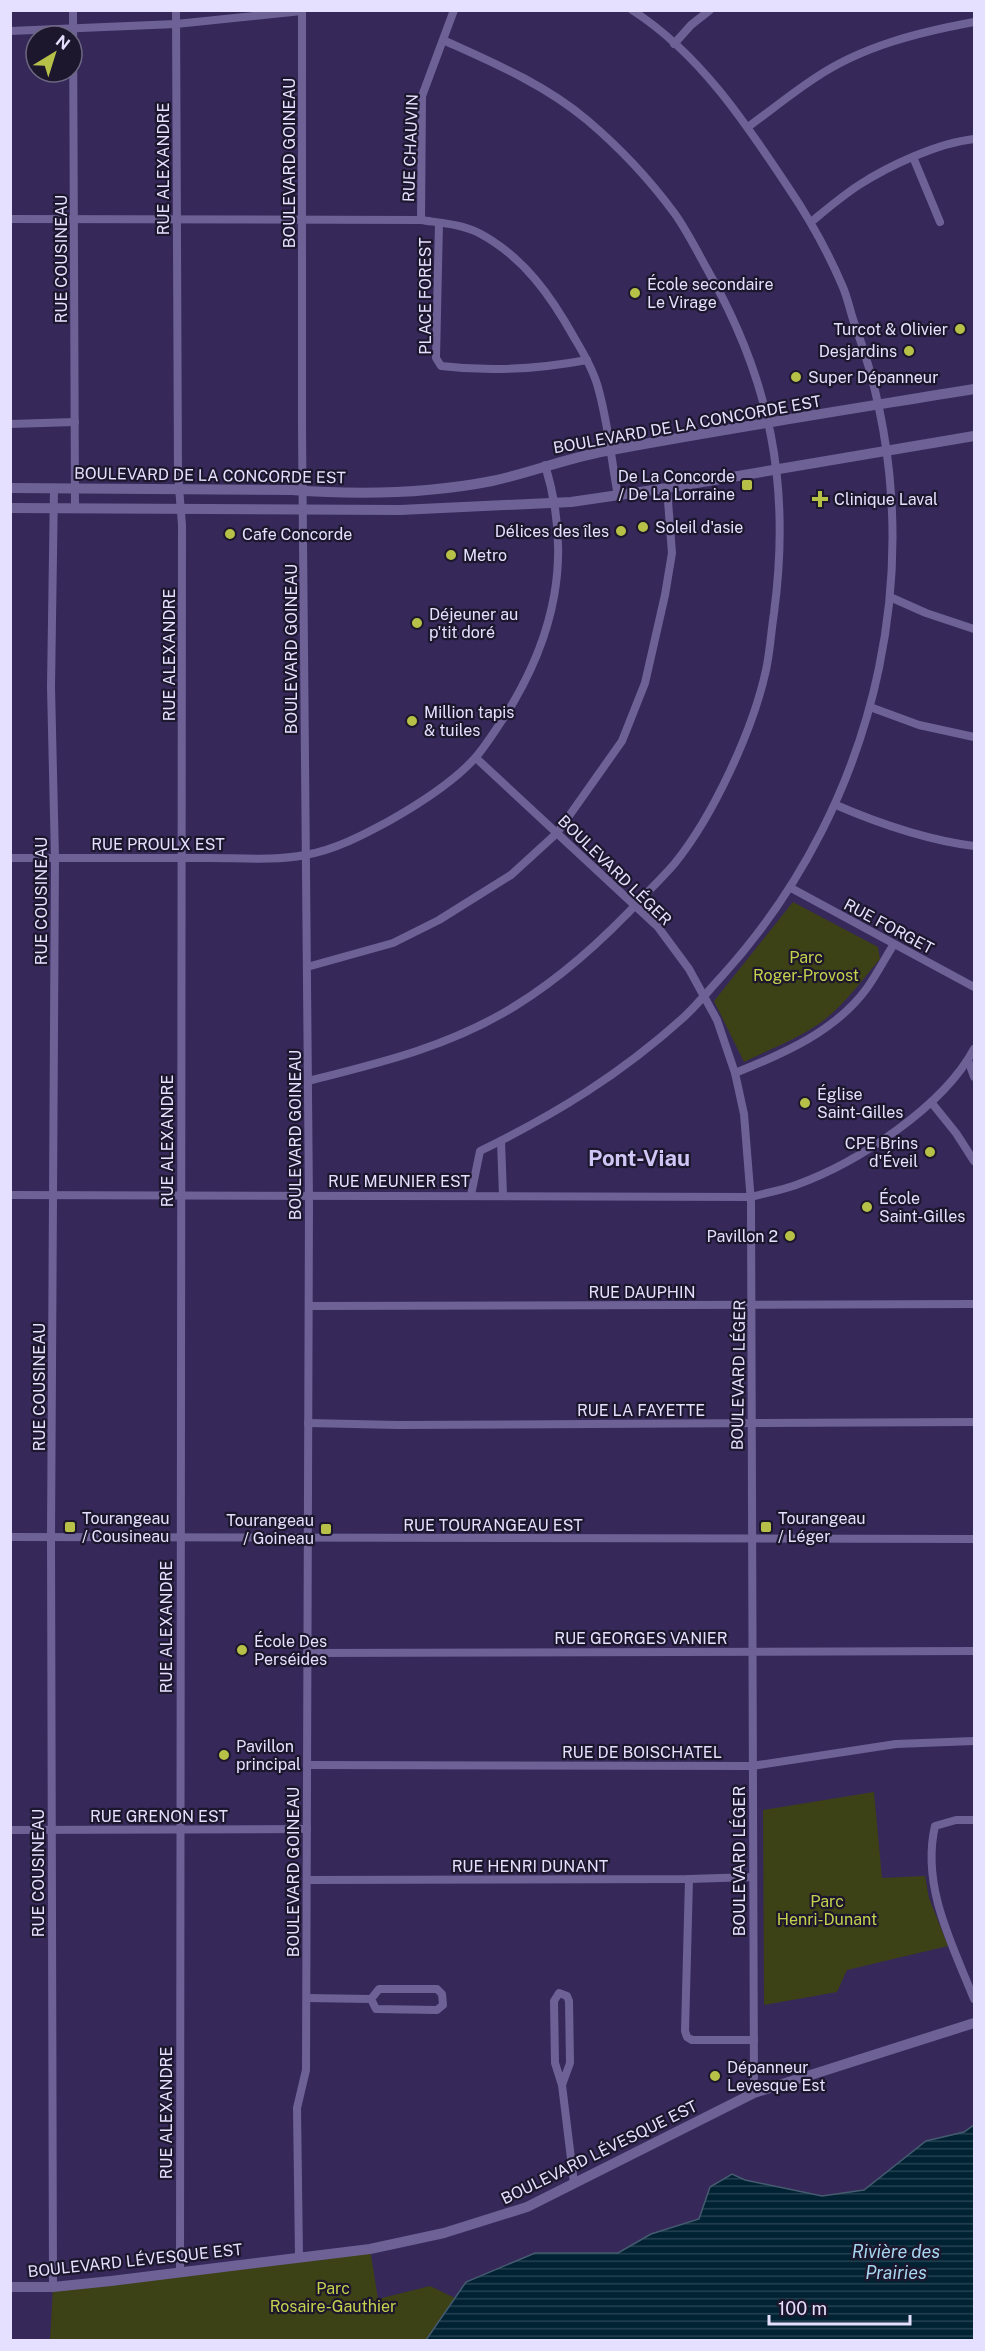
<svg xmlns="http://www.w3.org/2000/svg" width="985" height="2351" viewBox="0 0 985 2351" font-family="'Public Sans',sans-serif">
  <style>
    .green { fill: #3d4116 }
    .water { fill: url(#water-rules); stroke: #455b70; stroke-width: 1.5 }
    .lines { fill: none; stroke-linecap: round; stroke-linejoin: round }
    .minor { stroke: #6d6196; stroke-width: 8 }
    .tertiary { stroke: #6d6196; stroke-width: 10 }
    .poi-dot { fill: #b7c148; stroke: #1c172c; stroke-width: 2 }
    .labels { text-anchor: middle; stroke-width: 4.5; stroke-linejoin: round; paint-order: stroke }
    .street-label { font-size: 16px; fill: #e5e0ff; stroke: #1c172c }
    .poi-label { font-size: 16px; fill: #e5e0ff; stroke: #1c172c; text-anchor: start }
    .park-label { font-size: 16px; fill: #c6d24d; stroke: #1c172c }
    .water-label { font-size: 18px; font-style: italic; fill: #a7d6f1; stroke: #1c172c }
    .district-label { font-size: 22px; font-weight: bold; fill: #cfc6f6; stroke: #1c172c }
  </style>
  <defs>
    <pattern id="water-rules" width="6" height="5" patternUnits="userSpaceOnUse" patternTransform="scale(1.5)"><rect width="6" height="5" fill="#002232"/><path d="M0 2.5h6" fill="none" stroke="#254251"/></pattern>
  </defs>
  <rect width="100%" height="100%" fill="#362959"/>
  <!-- green -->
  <g class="green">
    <path d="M793,902L878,947L880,959C862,980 845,1004 823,1021C800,1038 770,1049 744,1062L714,1001Z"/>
    <path d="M874,1792L882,1878L925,1876L929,1898L948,1946L847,1970L837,1992L764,2005L763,1810Z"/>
    <path d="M370,2249L378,2299L430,2286L455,2298L426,2340H50L53,2287Z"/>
  </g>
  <!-- water -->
  <path class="water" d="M974,2125V2340H426L466,2282L535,2253H618L651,2234L699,2219L710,2187L732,2174L745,2180L822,2196L864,2190L926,2141L964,2132Z"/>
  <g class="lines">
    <!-- minor -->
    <g class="minor">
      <path d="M73,10L75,508"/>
      <path d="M176,10L178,474L182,525L180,2271"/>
      <path d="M10,31L176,24L302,11"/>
      <path d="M674,44L691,25L710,10"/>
      <path d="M748,127C770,111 792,93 815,78C862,46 920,32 974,22"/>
      <path d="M913,157L940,222"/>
      <path d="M10,219L421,220C441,223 461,224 479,233C524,257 551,296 575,339C584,354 592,368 597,384C608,420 611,459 618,496"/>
      <path d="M421,220L422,96L454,10"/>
      <path d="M811,222C827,209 842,196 859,185C890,165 938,143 974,139"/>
      <path d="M439,223L436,358L441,366C490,372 539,369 587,360"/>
      <path d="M10,424L75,422"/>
      <path d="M890,597L926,613L974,629"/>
      <path d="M870,707L919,725L974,737"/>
      <path d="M476,758L658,927L689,969L717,1020L735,1073L744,1114L751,1202L754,2093"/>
      <path d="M836,805C880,824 927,840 974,846"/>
      <path d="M10,858C77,858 144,858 210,858C241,858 275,861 305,855C335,850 363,835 389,821C419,804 453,783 476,757C487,744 496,729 505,716C555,637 573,556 545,465"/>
      <path d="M791,888L974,987"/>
      <path d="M307,967L393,943L439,920L511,875L557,833L622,741L645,683L665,595L672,553L667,488"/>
      <path d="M968,1060L974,1077"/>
      <path d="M735,1073C783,1054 836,1031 867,988C877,974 885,958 894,944"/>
      <path d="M308,1081C380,1063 451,1046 515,1006C564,976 607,936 645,895C655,884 666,874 675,863C713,816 753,730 766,670C770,652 771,632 774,613C791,486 771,381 707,269C697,251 687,231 675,214C650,180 619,147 587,120C544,84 494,63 443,40"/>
      <path d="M931,1102L956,1133L974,1161"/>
      <path d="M501,1141L503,1195"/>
      <path d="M10,1195L751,1197C766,1193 782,1190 796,1185C857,1163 943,1107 974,1049"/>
      <path d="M471,1195L480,1151C556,1114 621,1074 684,1017C697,1005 709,990 722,976C881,801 937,548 855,325C850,312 848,298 842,285C827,250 809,218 788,187C745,122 699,53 632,10"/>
      <path d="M309,1306L974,1304"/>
      <path d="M308,1423L398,1425L974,1422"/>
      <path d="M10,1537L974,1539"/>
      <path d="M307,1653L974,1651"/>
      <path d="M307,1765L752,1766L896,1744L974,1741"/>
      <path d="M974,1820H956L935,1826C921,1886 952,1944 974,1999"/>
      <path d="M10,1830L307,1829"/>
      <path d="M689,1879L685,2031L687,2037L692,2040H754"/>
      <path d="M307,1880L689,1879L753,1877"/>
      <path d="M379,1989H437L442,1994L443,2005L437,2010L376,2009L371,1999Z"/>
      <path d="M307,1998L371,1999"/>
      <path d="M562,2085L570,2063L569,2001L567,1996L559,1993L554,2001L555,2063L562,2085L574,2183"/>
      <path d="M299,2257L297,2108L306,2070L309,1203L302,429V10"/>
      <path d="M53,2287L51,1538L55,858L51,687L54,488"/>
    </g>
    <!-- tertiary -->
    <g class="tertiary">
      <path d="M10,488L292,490C359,495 426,494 492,481C530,473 567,458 606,451C729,428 852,409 974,389"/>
      <path d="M10,508L400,510L571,502L667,488L974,436"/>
      <path d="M10,2287H53L111,2281L370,2249L444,2233L527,2207L754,2093L974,2023"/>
    </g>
  </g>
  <!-- markers -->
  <g class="poi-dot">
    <circle cx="635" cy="293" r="6"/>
    <circle cx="960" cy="329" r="6"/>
    <circle cx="909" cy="351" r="6"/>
    <circle cx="796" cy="377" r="6"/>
    <rect x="741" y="479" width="12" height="12" rx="3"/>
    <path d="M817 490h6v6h6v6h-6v6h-6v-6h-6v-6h6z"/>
    <circle cx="643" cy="527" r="6"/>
    <circle cx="621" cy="531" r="6"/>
    <circle cx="230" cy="534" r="6"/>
    <circle cx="451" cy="555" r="6"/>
    <circle cx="417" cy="623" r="6"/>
    <circle cx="412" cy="721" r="6"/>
    <circle cx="805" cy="1103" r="6"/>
    <circle cx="930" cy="1152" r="6"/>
    <circle cx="867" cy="1207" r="6"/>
    <circle cx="790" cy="1236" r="6"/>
    <rect x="64" y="1521" width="12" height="12" rx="3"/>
    <rect x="760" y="1521" width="12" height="12" rx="3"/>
    <rect x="320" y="1523" width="12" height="12" rx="3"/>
    <circle cx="242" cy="1650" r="6"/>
    <circle cx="224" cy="1755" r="6"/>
    <circle cx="715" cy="2076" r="6"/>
  </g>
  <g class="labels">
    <!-- street labels -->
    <g class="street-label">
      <text transform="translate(410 148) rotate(-88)" y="6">RUE CHAUVIN</text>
      <text transform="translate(289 163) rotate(-90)" y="6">BOULEVARD GOINEAU</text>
      <text transform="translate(163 169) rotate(-90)" y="6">RUE ALEXANDRE</text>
      <text transform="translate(61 259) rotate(-90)" y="6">RUE COUSINEAU</text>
      <text transform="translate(425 296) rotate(-90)" y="6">PLACE FOREST</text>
      <text transform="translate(687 424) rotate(-10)" y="6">BOULEVARD DE LA CONCORDE EST</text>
      <text transform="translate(210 475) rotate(1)" y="6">BOULEVARD DE LA CONCORDE EST</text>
      <text transform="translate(291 649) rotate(-90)" y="6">BOULEVARD GOINEAU</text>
      <text transform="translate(169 655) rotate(-90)" y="6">RUE ALEXANDRE</text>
      <text x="158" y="850">RUE PROULX EST</text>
      <text transform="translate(615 870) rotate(44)" y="6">BOULEVARD LÉGER</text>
      <text transform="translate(41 901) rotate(-90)" y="6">RUE COUSINEAU</text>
      <text transform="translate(889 926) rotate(28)" y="6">RUE FORGET</text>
      <text transform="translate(295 1135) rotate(-90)" y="6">BOULEVARD GOINEAU</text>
      <text transform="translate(167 1141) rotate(-90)" y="6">RUE ALEXANDRE</text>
      <text x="399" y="1187">RUE MEUNIER EST</text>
      <text x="642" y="1298">RUE DAUPHIN</text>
      <text transform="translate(738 1375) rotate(-89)" y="6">BOULEVARD LÉGER</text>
      <text transform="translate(39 1387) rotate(-90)" y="6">RUE COUSINEAU</text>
      <text x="641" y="1416">RUE LA FAYETTE</text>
      <text x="493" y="1531">RUE TOURANGEAU EST</text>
      <text transform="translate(166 1627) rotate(-90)" y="6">RUE ALEXANDRE</text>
      <text x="641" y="1644">RUE GEORGES VANIER</text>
      <text x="642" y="1758">RUE DE BOISCHATEL</text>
      <text x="159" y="1822">RUE GRENON EST</text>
      <text transform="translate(739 1861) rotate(-90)" y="6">BOULEVARD LÉGER</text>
      <text x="530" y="1872">RUE HENRI DUNANT</text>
      <text transform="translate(293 1872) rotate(-90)" y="6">BOULEVARD GOINEAU</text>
      <text transform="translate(38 1873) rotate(-90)" y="6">RUE COUSINEAU</text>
      <text transform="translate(166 2113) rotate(-90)" y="6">RUE ALEXANDRE</text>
      <text transform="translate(599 2152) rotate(-26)" y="6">BOULEVARD LÉVESQUE EST</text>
      <text transform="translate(135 2260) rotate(-6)" y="6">BOULEVARD LÉVESQUE EST</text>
    </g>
    <!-- poi labels -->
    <g class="poi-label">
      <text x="647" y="290">École secondaire<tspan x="647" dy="18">Le Virage</tspan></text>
      <text x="948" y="335" text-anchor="end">Turcot &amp; Olivier</text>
      <text x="897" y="357" text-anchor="end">Desjardins</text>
      <text x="808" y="383">Super Dépanneur</text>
      <text x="735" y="482" text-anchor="end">De La Concorde<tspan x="735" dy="18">/ De La Lorraine</tspan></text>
      <text x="834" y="505">Clinique Laval</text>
      <text x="655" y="533">Soleil d'asie</text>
      <text x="609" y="537" text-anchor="end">Délices des îles</text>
      <text x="242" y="540">Cafe Concorde</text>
      <text x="463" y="561">Metro</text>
      <text x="429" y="620">Déjeuner au<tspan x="429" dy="18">p'tit doré</tspan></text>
      <text x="424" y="718">Million tapis<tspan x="424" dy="18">&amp; tuiles</tspan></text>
      <text x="817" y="1100">Église<tspan x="817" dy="18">Saint-Gilles</tspan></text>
      <text x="918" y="1149" text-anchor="end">CPE Brins<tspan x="918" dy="18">d'Éveil</tspan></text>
      <text x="879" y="1204">École<tspan x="879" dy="18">Saint-Gilles</tspan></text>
      <text x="778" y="1242" text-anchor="end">Pavillon 2</text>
      <text x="82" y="1524">Tourangeau<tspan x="82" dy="18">/ Cousineau</tspan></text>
      <text x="778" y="1524">Tourangeau<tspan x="778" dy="18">/ Léger</tspan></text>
      <text x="314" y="1526" text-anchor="end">Tourangeau<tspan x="314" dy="18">/ Goineau</tspan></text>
      <text x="254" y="1647">École Des<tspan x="254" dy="18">Perséides</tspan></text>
      <text x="236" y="1752">Pavillon<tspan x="236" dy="18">principal</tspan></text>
      <text x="727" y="2073">Dépanneur<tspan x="727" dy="18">Levesque Est</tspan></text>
    </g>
    <!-- park labels -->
    <g class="park-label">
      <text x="806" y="963">Parc<tspan x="806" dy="18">Roger-Provost</tspan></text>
      <text x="827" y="1907">Parc<tspan x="827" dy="18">Henri-Dunant</tspan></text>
      <text x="333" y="2294">Parc<tspan x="333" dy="18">Rosaire-Gauthier</tspan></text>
    </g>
    <!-- water labels -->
    <g class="water-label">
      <text x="896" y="2258">Rivière des<tspan x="896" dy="21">Prairies</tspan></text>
    </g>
    <!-- district labels -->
    <g class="district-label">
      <text x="639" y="1166">Pont-Viau</text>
    </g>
  </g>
  <!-- border -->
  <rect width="985" height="2351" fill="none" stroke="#e5e0ff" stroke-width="24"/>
  <!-- north arrow -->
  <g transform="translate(54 54) rotate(38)"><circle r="28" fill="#1c172c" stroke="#6c6780" stroke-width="1.5"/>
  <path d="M0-4.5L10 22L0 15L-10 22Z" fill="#b7c148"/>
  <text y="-9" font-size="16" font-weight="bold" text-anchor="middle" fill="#e5e0ff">N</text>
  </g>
  <!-- scale -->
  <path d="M769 2315v9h141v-9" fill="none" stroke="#e5e0ff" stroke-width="3"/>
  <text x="778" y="2315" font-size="18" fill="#e5e0ff" stroke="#1c172c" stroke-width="4.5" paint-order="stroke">100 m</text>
</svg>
